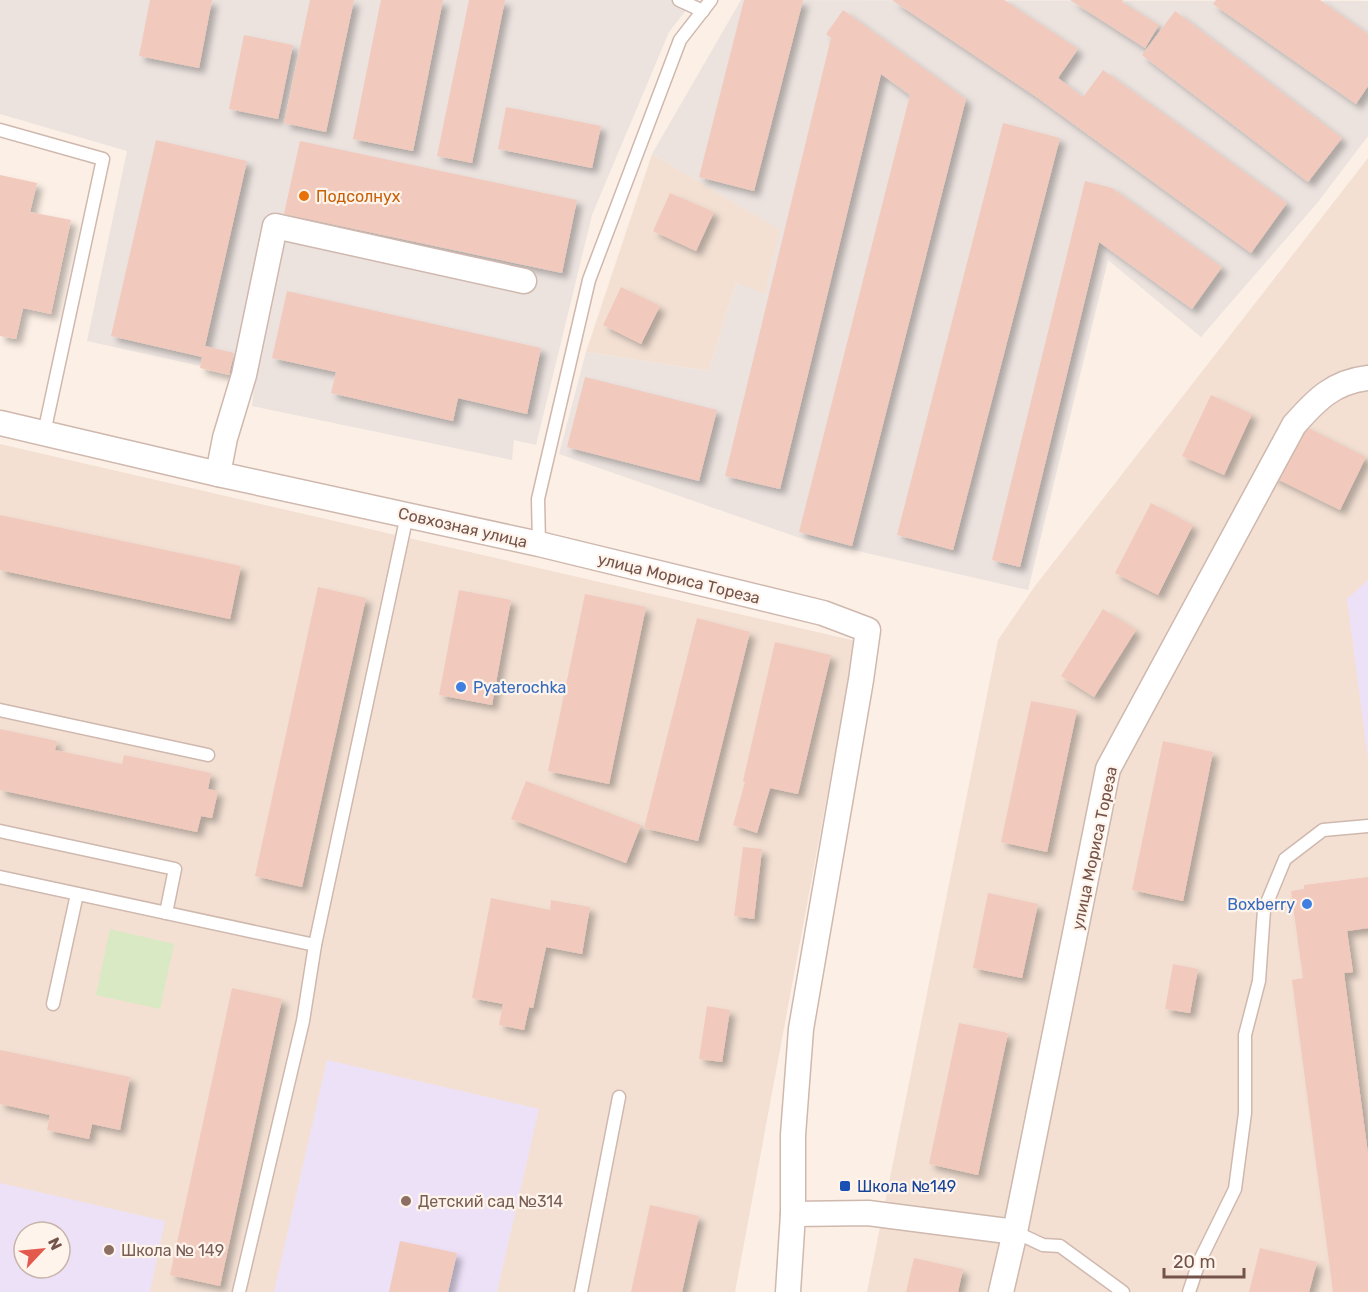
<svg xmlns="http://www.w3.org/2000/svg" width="1368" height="1292" viewBox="0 0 1368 1292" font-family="Rubik,sans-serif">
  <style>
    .residential { fill: #f3e0d3; fill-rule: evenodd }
    .industrial { fill: #ece3df }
    .education { fill: #ede1f8; fill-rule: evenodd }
    .green { fill: #d8e9c3 }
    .building { fill: #f1cabd; filter: url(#shadow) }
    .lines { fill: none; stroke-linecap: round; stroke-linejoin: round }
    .service-casing { stroke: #cfb8ae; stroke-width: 15 }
    .minor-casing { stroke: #cfb8ae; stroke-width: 27 }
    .service { stroke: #fff; stroke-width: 12 }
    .minor { stroke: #fff; stroke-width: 24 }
    .food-dot { fill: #e8710a; stroke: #fff4eb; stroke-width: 2 }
    .shop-dot { fill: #3f7fe0; stroke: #fff4eb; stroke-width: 2 }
    .transit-dot { fill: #1a4fb4; stroke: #fff4eb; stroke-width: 2 }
    .education-dot { fill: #8d6e63; stroke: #fff4eb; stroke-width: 2 }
    .labels { text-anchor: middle; stroke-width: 4.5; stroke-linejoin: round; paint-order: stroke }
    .food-label { font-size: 16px; fill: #c56008; stroke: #fff4eb; text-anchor: start }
    .street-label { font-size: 16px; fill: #74534a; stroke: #fff4eb }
    .shop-label { font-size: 16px; fill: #366cbe; stroke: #fff4eb; text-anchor: start }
    .transit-label { font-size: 16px; fill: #164399; stroke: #fff4eb; text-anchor: start }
    .education-label { font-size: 16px; fill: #785e54; stroke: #fff4eb; text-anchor: start }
  </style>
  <defs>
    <filter id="shadow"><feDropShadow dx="5.5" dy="5.5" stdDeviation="3" flood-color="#0004"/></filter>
  </defs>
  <rect width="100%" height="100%" fill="#fcefe5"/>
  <!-- residential -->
  <g class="residential">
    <path d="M652,154L781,230L765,295L736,283L709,371L586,352Z"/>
    <path d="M1368,158V1292H867L998,640L1035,586Z"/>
    <path d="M0,444L856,641L735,1292H0ZM24,1232H60V1268H24Z"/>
  </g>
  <!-- industrial -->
  <g class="industrial">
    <path d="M0,0H694L669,32L592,215L536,445L514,440L512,460L252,406L255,378L87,341L127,151L0,114Z"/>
    <path d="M741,0L1368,1V136L1318,202L1201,337L1108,260L1028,590L797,537L559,454L586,352L709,371L736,283L765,294L780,230L652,154Z"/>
  </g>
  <!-- education -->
  <g class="education">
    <path d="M1368,580V759L1347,599Z"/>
    <path d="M327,1060L539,1109L497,1292H274Z"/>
    <path d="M0,1183L165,1221L150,1292H0ZM24,1232H60V1268H24Z"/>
  </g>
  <!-- green -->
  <path class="green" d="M110,929L174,944L160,1009L96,995Z"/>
  <!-- building -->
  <g class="building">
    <path d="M150,0H212L199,68L139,56Z"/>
    <path d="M310,0H354L326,132L284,123Z"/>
    <path d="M381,0H443L413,151L353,139Z"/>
    <path d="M469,0H505L472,163L437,156Z"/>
    <path d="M744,0H803L754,191L699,177Z"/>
    <path d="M892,0H1004L1078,49L1058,78L1083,97L1103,70L1287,203L1251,253L1035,96Z"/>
    <path d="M1070,0H1123L1122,2L1159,25L1145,48Z"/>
    <path d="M1216,0H1320L1368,34V86L1356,104L1213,4Z"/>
    <path d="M843,10L966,99L852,546L799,532L910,95L881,74L780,489L725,476L831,38L826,34Z"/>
    <path d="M1175,11L1342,138L1308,182L1142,55Z"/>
    <path d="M244,35L293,45L278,119L229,109Z"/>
    <path d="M506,107L601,126L592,168L498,149Z"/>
    <path d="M1003,123L1060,138L953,550L897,535Z"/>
    <path d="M156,140L247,161L205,346L234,353L229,375L200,368L202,357L111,336Z"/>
    <path d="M300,141L577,200L562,273L284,214Z"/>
    <path d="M0,175L37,183L30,212L71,220L51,314L23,308L16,339L0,336Z"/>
    <path d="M1085,181L1112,188L1222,267L1192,309L1099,242L1020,567L992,560Z"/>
    <path d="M670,193L714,212L696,251L653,231Z"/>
    <path d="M621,287L660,306L641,344L603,325Z"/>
    <path d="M287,291L541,348L527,414L458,398L453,421L331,393L336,372L272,358Z"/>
    <path d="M585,377L717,410L699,481L567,447Z"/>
    <path d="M1211,395L1252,414L1224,475L1182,456Z"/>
    <path d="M1298,423L1366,457L1340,510L1271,476Z"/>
    <path d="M1151,503L1193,525L1158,595L1115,573Z"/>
    <path d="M0,515L241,566L230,619L0,570Z"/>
    <path d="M318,587L366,598L302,887L255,876Z"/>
    <path d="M459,590L511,600L492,705L439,695Z"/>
    <path d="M585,594L646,607L609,784L548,771Z"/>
    <path d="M1103,609L1136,630L1094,697L1061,676Z"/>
    <path d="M697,618L750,632L698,841L644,828Z"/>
    <path d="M775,642L831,655L798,794L770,788L757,833L733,825L745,782L743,781Z"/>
    <path d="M1031,701L1077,710L1047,852L1001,842Z"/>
    <path d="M0,729L57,741L55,750L122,764L124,755L211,773L208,789L218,791L212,818L201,816L197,832L0,790Z"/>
    <path d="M1163,741L1213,752L1183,901L1132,890Z"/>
    <path d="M526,781L641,825L626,863L511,819Z"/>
    <path d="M743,847L762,849L754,919L734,916Z"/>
    <path d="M1368,877V928L1347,931L1353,972L1344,973L1368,1154V1292H1333L1292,980L1303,978L1291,891L1304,889V885Z"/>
    <path d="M988,893L1038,904L1022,978L973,968Z"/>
    <path d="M491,898L550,910L551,900L590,907L582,954L546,947L533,1008L529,1007L524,1030L499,1025L503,1004L472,998Z"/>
    <path d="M1173,964L1198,969L1190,1013L1165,1009Z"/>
    <path d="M232,988L282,999L220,1286L170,1275Z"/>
    <path d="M707,1006L730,1010L722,1062L699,1059Z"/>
    <path d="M959,1023L1008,1033L978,1175L929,1164Z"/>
    <path d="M0,1050L130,1077L120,1130L92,1124L89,1139L47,1130L50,1115L0,1104Z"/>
    <path d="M650,1205L699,1216L682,1292H631Z"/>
    <path d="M400,1241L457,1253L448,1292H389Z"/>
    <path d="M1260,1248L1317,1262L1309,1292H1249Z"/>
    <path d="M914,1258L963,1269L958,1292H906Z"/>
  </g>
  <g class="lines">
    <defs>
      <g id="service">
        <path d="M679,0L703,11"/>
        <path d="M0,130L103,159L44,433"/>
        <path d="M539,544L538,499L589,280L680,40L711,0"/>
        <path d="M0,710L208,755"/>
        <path d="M0,831L175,869L166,913"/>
        <path d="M0,877L315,945L407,515"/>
        <path d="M53,1004L77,894"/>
        <path d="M1015,1232L1043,1245L1060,1246L1123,1292"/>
        <path d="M239,1292L303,1021L315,945"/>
        <path d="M581,1292L619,1097"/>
        <path d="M1189,1292L1199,1262L1235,1189L1245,1113V1035L1259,981L1264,910L1285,859L1323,830L1368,826"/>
      </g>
      <g id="minor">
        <path d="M0,423L218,474L539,544L823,613L868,630L861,680L801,1029L793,1135V1214L788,1292"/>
        <path d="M218,474L225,438L244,375L275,226L524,281"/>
        <path d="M793,1214L868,1213L1015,1232"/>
        <path d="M1001,1292L1015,1232L1108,769L1294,425C1316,400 1333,382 1368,378"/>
      </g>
    </defs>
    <!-- service casing -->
    <use href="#service" class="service-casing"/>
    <!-- minor casing -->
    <use href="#minor" class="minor-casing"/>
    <!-- service -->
    <use href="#service" class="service"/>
    <!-- minor -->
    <use href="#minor" class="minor"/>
  </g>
  <!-- markers -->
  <circle class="food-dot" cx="304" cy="196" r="6"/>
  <g class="shop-dot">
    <circle cx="461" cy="687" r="6"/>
    <circle cx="1307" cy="904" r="6"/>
  </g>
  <rect class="transit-dot" x="839" y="1180" width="12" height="12" rx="3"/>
  <g class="education-dot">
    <circle cx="406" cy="1201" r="6"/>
    <circle cx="109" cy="1250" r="6"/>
  </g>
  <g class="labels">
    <!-- food labels -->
    <g class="food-label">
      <text x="316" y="202">Подсолнух</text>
    </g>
    <!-- street labels -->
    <g class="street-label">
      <text transform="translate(463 527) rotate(13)" y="6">Совхозная улица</text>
      <text transform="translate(679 578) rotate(14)" y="6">улица Мориса Тореза</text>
      <text transform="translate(1094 848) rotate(-78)" y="6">улица Мориса Тореза</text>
    </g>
    <!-- shop labels -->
    <g class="shop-label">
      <text x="473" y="693">Pyaterochka</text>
      <text x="1295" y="910" text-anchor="end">Boxberry</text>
    </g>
    <!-- transit labels -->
    <g class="transit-label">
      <text x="857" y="1192">Школа №149</text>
    </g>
    <!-- education labels -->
    <g class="education-label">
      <text x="418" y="1207">Детский сад №314</text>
      <text x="121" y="1256">Школа № 149</text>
    </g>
  </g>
  <!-- north arrow -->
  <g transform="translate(42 1250) rotate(64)"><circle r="28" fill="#fff4eb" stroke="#c7b4ab" stroke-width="1.5"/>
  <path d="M0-4.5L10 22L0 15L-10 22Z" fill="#e3594c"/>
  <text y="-9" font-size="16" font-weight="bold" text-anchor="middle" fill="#74534a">N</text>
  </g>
  <!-- scale -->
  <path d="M1164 1268v9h80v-9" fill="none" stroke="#74534a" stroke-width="3"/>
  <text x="1173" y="1268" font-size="18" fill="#74534a" stroke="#fff4eb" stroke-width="4.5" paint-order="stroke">20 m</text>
</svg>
